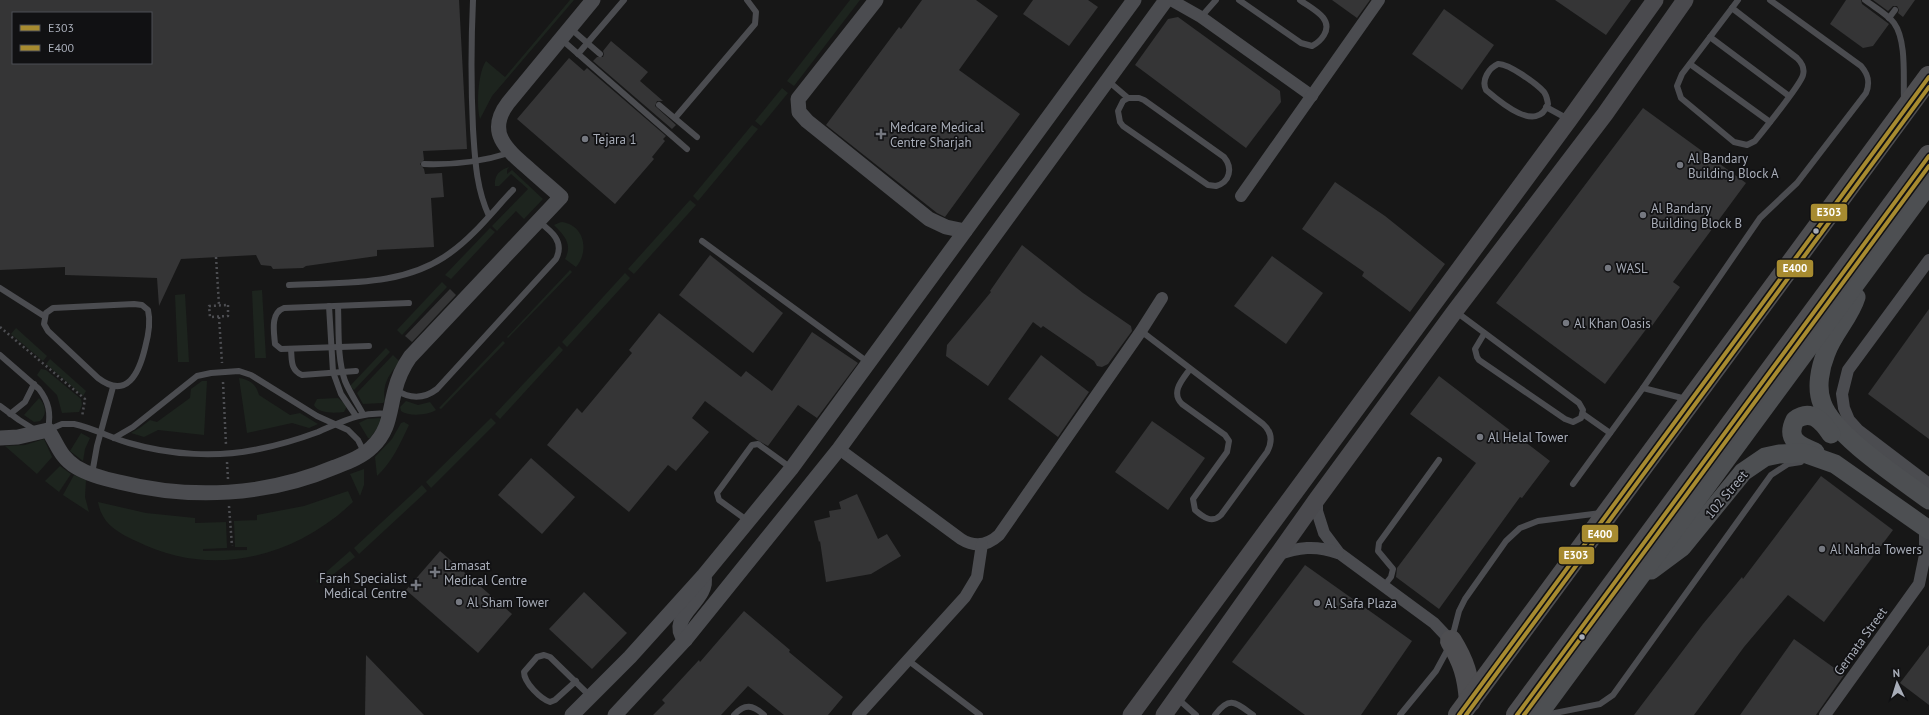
<svg xmlns="http://www.w3.org/2000/svg" width="1929" height="715" viewBox="0 0 1929 715" font-family="'PT Sans',sans-serif">
  <style>
    .green { fill: #1d241e }
    .building { fill: #353536; fill-rule: evenodd }
    .lines { fill: none; stroke-linecap: round; stroke-linejoin: round }
    .path { stroke: #4d4e52; stroke-width: 2.5; stroke-dasharray: 2 3; stroke-linecap: butt }
    .service { stroke: #4b4c50; stroke-width: 6 }
    .minor { stroke: #4b4c50; stroke-width: 12 }
    .tertiary { stroke: #4b4c50; stroke-width: 15 }
    .secondary { stroke: #4a4a4e; stroke-width: 17 }
    .primary { stroke: #4d4f52; stroke-width: 19 }
    .motorway { stroke: #4e4e51; stroke-width: 22 }
    .bus-1-casing { stroke: #111113; stroke-width: 7 }
    .bus-2-casing { stroke: #111113; stroke-width: 7 }
    .bus-1 { stroke: #a78b30; stroke-width: 4 }
    .bus-2 { stroke: #a78b30; stroke-width: 4 }
    .poi-dot { fill: #757880; stroke: #111113; stroke-width: 1.5 }
    .bus-dot { fill: #a8adb8; stroke: #111113; stroke-width: 1.5 }
    .labels { text-anchor: middle; stroke-width: 3.5; stroke-linejoin: round; paint-order: stroke }
    .poi-label { font-size: 13px; fill: #a8adb8; stroke: #111113; text-anchor: start }
    .street-label { font-size: 13px; fill: #a8adb8; stroke: #111113 }
    .line-badge { stroke: #111113; stroke-width: 1.5 }
    .badge-label { font-size: 11px; text-anchor: middle; font-weight: bold; fill: #fff }
  </style>
  <rect width="100%" height="100%" fill="#171717"/>
  <!-- green -->
  <g class="green">
    <path d="M570,0H574L492,96L480,119C476,107 478,72 486,61L505,77Z"/>
    <path d="M850,0H860L794,86L787,81Z"/>
    <path d="M782,88L788,93L761,126L755,121Z"/>
    <path d="M752,125L758,129L698,201L693,196Z"/>
    <path d="M509,167L507,170V174L512,170L543,199L524,219L516,211L497,231L492,226L528,189L511,174L499,186H495C494,176 499,170 509,167Z"/>
    <path d="M690,200L696,205L634,274L628,269Z"/>
    <path d="M561,222C584,224 590,251 576,267L565,259C573,244 564,235 554,225Z"/>
    <path d="M490,228L495,232L451,279L445,275Z"/>
    <path d="M570,270L572,272L508,338L507,337Z"/>
    <path d="M625,273L630,278L567,347L562,342Z"/>
    <path d="M442,282L447,287L402,335L397,330Z"/>
    <path d="M262,290L266,358H255L252,291Z"/>
    <path d="M185,294L189,362H178L175,295Z"/>
    <path d="M16,328L47,356L43,361L11,334Z"/>
    <path d="M503,341L505,343L441,409L439,408Z"/>
    <path d="M559,346L563,350L500,419L495,414Z"/>
    <path d="M386,348L390,352L354,390L350,386Z"/>
    <path d="M393,355L400,362C389,374 382,384 385,401L383,403L363,404L357,393Z"/>
    <path d="M50,359L86,391L83,396L46,364Z"/>
    <path d="M41,369L46,370L81,399L82,405L79,412L62,413L57,395L37,375Z"/>
    <path d="M239,378C250,380 256,384 259,395L290,415L300,413L318,424L309,428L292,423L247,433Z"/>
    <path d="M202,381H207L204,435L158,430L144,437L131,433L141,427L150,420L157,422L190,398L191,389Z"/>
    <path d="M39,398C45,404 48,414 40,421L34,422L24,415Z"/>
    <path d="M338,398L347,406L344,412C335,413 318,414 314,405L317,399Z"/>
    <path d="M406,401L418,405L430,402L436,410C428,415 409,417 401,411L400,407Z"/>
    <path d="M379,418L382,419V422L370,438H368L359,423L367,419Z"/>
    <path d="M491,418L496,423L431,488L426,482Z"/>
    <path d="M404,422L409,425C400,444 392,462 377,476L375,457L392,439L401,423Z"/>
    <path d="M81,433L90,438L85,449L83,461L70,451Z"/>
    <path d="M44,439L52,457L37,474L5,446L25,445Z"/>
    <path d="M60,466L71,474L59,492L45,481Z"/>
    <path d="M364,469V485L360,496L350,474Z"/>
    <path d="M74,475L86,480L85,497L89,512L63,495Z"/>
    <path d="M422,485L427,491L359,554L354,548Z"/>
    <path d="M348,491L353,502C294,558 211,579 136,541C117,532 102,524 98,502L146,513L195,518V523L226,522L227,548L203,549V551L247,550V547H235L234,521L257,520V515L304,506Z"/>
    <path d="M350,551L355,557L320,585L316,581Z"/>
  </g>
  <!-- building -->
  <g class="building">
    <path d="M0,0H459L467,149L423,151L424,160L420,164L424,169L425,174L442,173L444,197L431,198L434,247L377,250V256L306,266L303,268L273,269L271,266L261,265L256,255L181,259L159,306L157,278L65,275V267L0,270ZM13,13H151V63H13Z"/>
    <path d="M922,0H976L998,16L959,70L1020,114L945,217L937,213L826,125L899,27L901,29Z"/>
    <path d="M1033,0H1088L1098,7L1069,46L1023,14Z"/>
    <path d="M1332,0H1370L1357,18Z"/>
    <path d="M1555,0H1631L1606,35Z"/>
    <path d="M1846,0H1861L1862,4L1889,24L1873,46L1863,48L1830,24Z"/>
    <path d="M1873,0H1915L1903,17L1898,13L1899,10L1897,6H1893L1888,11Z"/>
    <path d="M1444,9L1494,45L1462,90L1412,54Z"/>
    <path d="M1178,17L1280,91L1281,102L1246,148L1135,65L1168,19Z"/>
    <path d="M611,41L648,72L640,81L663,101H657L655,106L676,125L672,129L593,61L597,57H603L604,54L603,51Z"/>
    <path d="M569,58L584,71L587,68L666,136L663,139L665,141L652,157L654,159L615,204L517,119Z"/>
    <path d="M1643,108L1746,183L1673,282L1680,287L1649,330L1647,328L1605,384L1496,303Z"/>
    <path d="M1335,182L1385,216L1445,264L1410,312L1362,276L1364,272L1302,229Z"/>
    <path d="M1022,245L1083,293L1131,326L1132,331L1108,364L1102,367L1097,366L1094,361L1043,326L1041,328L1033,322L988,386L946,356L947,345L991,292L990,291Z"/>
    <path d="M710,255L783,313L753,353L679,295Z"/>
    <path d="M1272,256L1323,293L1286,344L1234,306Z"/>
    <path d="M450,289L456,295L412,342L405,336Z"/>
    <path d="M1929,309V439L1868,394Z"/>
    <path d="M659,313L741,377L746,371L772,391L812,332L858,363L817,418L798,405L768,446L757,440L705,401L692,418L709,432L676,471L668,465L629,512L547,445L577,408L582,413L632,353L629,350Z"/>
    <path d="M1041,355L1089,392L1058,437L1008,399Z"/>
    <path d="M1439,376L1550,461L1522,498L1520,497L1439,609L1396,577L1397,568L1476,463L1410,414Z"/>
    <path d="M1152,421L1205,458L1168,510L1115,472Z"/>
    <path d="M531,458L575,497L542,534L498,495Z"/>
    <path d="M1821,476L1893,530L1824,622L1788,595L1744,647L1694,715H1634L1703,624L1742,577L1743,579Z"/>
    <path d="M857,494L878,539L887,534L901,556L871,574L826,582L820,541L819,542L814,521L830,517L829,511L841,509L839,502Z"/>
    <path d="M440,551L512,614L478,653L406,590Z"/>
    <path d="M1305,565L1412,641L1361,715H1305L1232,662Z"/>
    <path d="M584,592L627,633L592,669L549,629Z"/>
    <path d="M744,611L790,650L789,652L843,697L828,715H784L748,686L721,715H653L665,703L662,700L699,660L700,662Z"/>
    <path d="M1794,639L1844,675L1816,715H1740Z"/>
    <path d="M1929,645V705L1900,683Z"/>
    <path d="M366,655L424,715H365Z"/>
  </g>
  <g class="lines">
    <!-- path -->
    <g class="path">
      <path d="M216,257L219,305"/>
      <path d="M228,305V316L210,317L209,306Z"/>
      <path d="M219,317L222,363"/>
      <path d="M0,327L85,399L82,417"/>
      <path d="M223,382L226,445"/>
      <path d="M227,462L228,479"/>
      <path d="M229,506L232,546"/>
    </g>
    <!-- service -->
    <g class="service">
      <path d="M473,0C471,43 471,86 473,129C475,159 476,188 489,216"/>
      <path d="M1239,0L1301,43L1312,46C1318,43 1321,40 1324,35C1334,18 1312,9 1300,0"/>
      <path d="M1865,0C1874,7 1887,14 1894,23C1907,41 1903,79 1904,100"/>
      <path d="M1732,8L1797,58C1802,63 1805,68 1803,75C1801,84 1763,131 1755,141L1747,145L1734,142L1681,98L1677,86L1682,74Z"/>
      <path d="M1732,8L1738,0"/>
      <path d="M1201,17L1216,0"/>
      <path d="M1889,18L1895,10"/>
      <path d="M570,28L600,54"/>
      <path d="M1710,37L1789,96"/>
      <path d="M561,39L687,149"/>
      <path d="M578,54L624,0"/>
      <path d="M1498,64C1508,63 1537,84 1544,92C1547,96 1547,99 1548,104C1537,134 1500,102 1486,90C1481,80 1489,68 1498,64Z"/>
      <path d="M1690,64L1770,122"/>
      <path d="M1107,80L1128,98"/>
      <path d="M1128,98H1139L1144,100L1224,157C1233,168 1230,182 1216,186L1208,185L1123,126L1120,122L1118,111L1123,101Z"/>
      <path d="M659,105L697,137"/>
      <path d="M1546,107L1568,119"/>
      <path d="M675,118L755,24L756,12L747,0"/>
      <path d="M424,164C454,165 481,162 509,153"/>
      <path d="M702,241L869,363"/>
      <path d="M289,285C343,282 404,287 450,253C474,236 493,211 513,190"/>
      <path d="M0,288L44,316"/>
      <path d="M134,304L142,305L148,310C151,322 148,337 145,348C139,373 127,400 98,378L48,331L44,324L46,313L53,308Z"/>
      <path d="M329,306L333,372L341,394L356,416"/>
      <path d="M338,306C339,330 337,358 345,381C350,393 357,403 363,414"/>
      <path d="M1455,311L1579,403L1583,410L1581,418L1573,422L1565,419L1479,360L1477,357L1475,349L1484,334"/>
      <path d="M1141,331L1263,424C1272,432 1273,441 1267,452L1221,515C1212,524 1203,517 1195,510L1193,499L1227,452L1229,441L1225,435L1182,404C1170,392 1183,379 1190,369"/>
      <path d="M369,346L281,349L275,344C274,332 270,313 284,308L409,303"/>
      <path d="M291,349C292,359 290,370 302,375L356,371"/>
      <path d="M0,355L39,389C49,402 51,413 48,430"/>
      <path d="M1643,388L1686,399"/>
      <path d="M396,390C410,399 424,399 437,389L556,259C565,241 551,231 538,221"/>
      <path d="M0,406L19,420L35,430"/>
      <path d="M10,414L25,402L34,384"/>
      <path d="M1583,414L1610,433"/>
      <path d="M48,430L62,424H74C93,428 111,438 129,443C170,455 217,458 259,449C279,445 299,439 318,432C344,421 360,411 390,414"/>
      <path d="M114,438L133,427L197,376L211,373L239,371L251,375L317,416L348,430L358,440L364,452"/>
      <path d="M92,474L97,446L113,387"/>
      <path d="M1573,484L1643,388L1760,218L1797,183L1866,93C1870,83 1869,75 1861,66L1770,0"/>
      <path d="M748,521L719,500L717,493L752,445L758,444L791,468"/>
      <path d="M1383,587L1391,577L1393,569L1378,551L1379,543L1439,460"/>
      <path d="M1452,638L1459,611L1465,599L1506,541L1520,528L1538,521L1601,513"/>
      <path d="M909,661L980,715"/>
      <path d="M576,681L555,700L550,702C541,699 524,683 524,672L537,657L544,655L550,657L590,696"/>
      <path d="M1178,699L1196,715"/>
      <path d="M734,715C745,703 753,705 764,715"/>
      <path d="M1215,715C1230,695 1236,703 1253,715"/>
      <path d="M1400,715L1436,671L1449,647"/>
      <path d="M1545,715L1600,704L1613,695L1771,475L1788,464L1801,462"/>
    </g>
    <!-- minor -->
    <g class="minor">
      <path d="M1171,0L1201,17L1312,96"/>
      <path d="M1241,196L1379,0"/>
      <path d="M1929,260L1848,370L1842,394L1844,408L1849,420L1858,430L1929,484"/>
      <path d="M839,449L961,539C974,547 987,546 999,535L1141,331L1162,298"/>
      <path d="M1317,499V511L1324,533L1339,553L1434,623L1451,641"/>
      <path d="M1277,555C1298,547 1316,545 1338,553"/>
      <path d="M858,715L965,597L977,577L982,544"/>
      <path d="M1825,715L1919,584L1925,555V527"/>
    </g>
    <!-- tertiary -->
    <g class="tertiary">
      <path d="M876,0L798,99L799,112L807,121L929,219L946,227L965,231"/>
      <path d="M0,438L18,437L48,430C58,445 60,457 76,467C89,475 105,479 119,482C191,500 267,496 335,467C348,462 362,457 372,447C390,430 389,412 395,390C398,378 403,367 410,357L561,197C550,187 539,178 528,168C506,149 486,132 508,103L593,0"/>
      <path d="M685,640C665,616 710,601 704,576"/>
      <path d="M572,715L630,657L704,575L791,469L1134,0"/>
      <path d="M615,715L685,640L839,449L1166,0"/>
    </g>
    <!-- secondary -->
    <g class="secondary">
      <path d="M1131,715L1569,120L1655,0"/>
      <path d="M1164,715L1317,499L1455,311L1605,114L1685,0"/>
    </g>
    <!-- primary -->
    <g class="primary">
      <path d="M1856,297C1850,317 1833,333 1826,353C1820,368 1816,388 1822,403C1833,435 1901,479 1929,500"/>
      <path d="M1815,452C1800,446 1785,440 1795,420C1811,408 1822,421 1831,434"/>
      <path d="M1651,570L1682,547L1743,472L1765,457L1779,454L1804,453L1835,464L1929,530"/>
      <path d="M1538,715L1929,184"/>
    </g>
    <!-- motorway -->
    <g class="motorway">
      <path d="M1451,641C1464,662 1468,676 1470,701"/>
      <path d="M1459,715L1929,77"/>
      <path d="M1517,715L1929,156"/>
    </g>
    <defs>
      <g id="bus-1">
        <path d="M1459,715L1929,77"/>
        <path d="M1517,715L1929,156"/>
      </g>
      <g id="bus-2">
        <path d="M1466,715L1929,87"/>
        <path d="M1524,715L1929,166"/>
      </g>
    </defs>
    <!-- bus-1 casing -->
    <use href="#bus-1" class="bus-1-casing"/>
    <!-- bus-2 casing -->
    <use href="#bus-2" class="bus-2-casing"/>
    <!-- bus-1 -->
    <use href="#bus-1" class="bus-1"/>
    <!-- bus-2 -->
    <use href="#bus-2" class="bus-2"/>
  </g>
  <!-- markers -->
  <g class="poi-dot">
    <path d="M879 128h4v4h4v4h-4v4h-4v-4h-4v-4h4z"/>
    <circle cx="585" cy="139" r="4"/>
    <circle cx="1680" cy="165" r="4"/>
    <circle cx="1643" cy="215" r="4"/>
    <circle cx="1608" cy="268" r="4"/>
    <circle cx="1566" cy="323" r="4"/>
    <circle cx="1480" cy="437" r="4"/>
    <circle cx="1822" cy="549" r="4"/>
    <path d="M433 566h4v4h4v4h-4v4h-4v-4h-4v-4h4z"/>
    <path d="M414 579h4v4h4v4h-4v4h-4v-4h-4v-4h4z"/>
    <circle cx="459" cy="602" r="4"/>
    <circle cx="1317" cy="603" r="4"/>
  </g>
  <g class="bus-dot">
    <circle cx="1816" cy="231" r="3.5"/>
    <circle cx="1582" cy="637" r="3.5"/>
  </g>
  <g class="labels">
    <!-- poi labels -->
    <g class="poi-label">
      <text x="890" y="132">Medcare Medical<tspan x="890" dy="15">Centre Sharjah</tspan></text>
      <text x="593" y="144">Tejara 1</text>
      <text x="1688" y="163">Al Bandary<tspan x="1688" dy="15">Building Block A</tspan></text>
      <text x="1651" y="213">Al Bandary<tspan x="1651" dy="15">Building Block B</tspan></text>
      <text x="1616" y="273">WASL</text>
      <text x="1574" y="328">Al Khan Oasis</text>
      <text x="1488" y="442">Al Helal Tower</text>
      <text x="1830" y="554">Al Nahda Towers</text>
      <text x="444" y="570">Lamasat<tspan x="444" dy="15">Medical Centre</tspan></text>
      <text x="407" y="583" text-anchor="end">Farah Specialist<tspan x="407" dy="15">Medical Centre</tspan></text>
      <text x="467" y="607">Al Sham Tower</text>
      <text x="1325" y="608">Al Safa Plaza</text>
    </g>
    <!-- street labels -->
    <g class="street-label">
      <text transform="translate(1726 494) rotate(-50)" y="5">102 Street</text>
      <text transform="translate(1860 641) rotate(-54)" y="5">Gernata Street</text>
    </g>
  </g>
  <g class="line-badge">
    <rect x="1810" y="203" width="38" height="19" rx="4" fill="#a78b30"/>
    <rect x="1776" y="259" width="38" height="19" rx="4" fill="#a78b30"/>
    <rect x="1581" y="524" width="38" height="19" rx="4" fill="#a78b30"/>
    <rect x="1558" y="546" width="37" height="19" rx="4" fill="#a78b30"/>
  </g>
  <g class="badge-label">
    <text x="1829" y="216">E303</text>
    <text x="1795" y="272">E400</text>
    <text x="1600" y="538">E400</text>
    <text x="1576" y="559">E303</text>
  </g>
  <!-- legend -->
  <rect x="12" y="12" width="140" height="52" fill="#111113" stroke="#4d4f55"/>
  <rect x="20" y="25" width="20" height="6" fill="#a78b30" stroke="#4d4f55"/>
  <text x="48" y="32" font-size="12" fill="#a8adb8">E303</text>
  <rect x="20" y="45" width="20" height="6" fill="#a78b30" stroke="#4d4f55"/>
  <text x="48" y="52" font-size="12" fill="#a8adb8">E400</text>
  <!-- north arrow -->
  <g transform="translate(1897 683) rotate(356)" stroke="#111113" stroke-width="3" paint-order="stroke">
  <path d="M0-3L7 15L0 10L-7 15Z" fill="#a8adb8"/>
  <text y="-6" font-size="11" font-weight="bold" text-anchor="middle" fill="#a8adb8">N</text>
  </g>
</svg>
